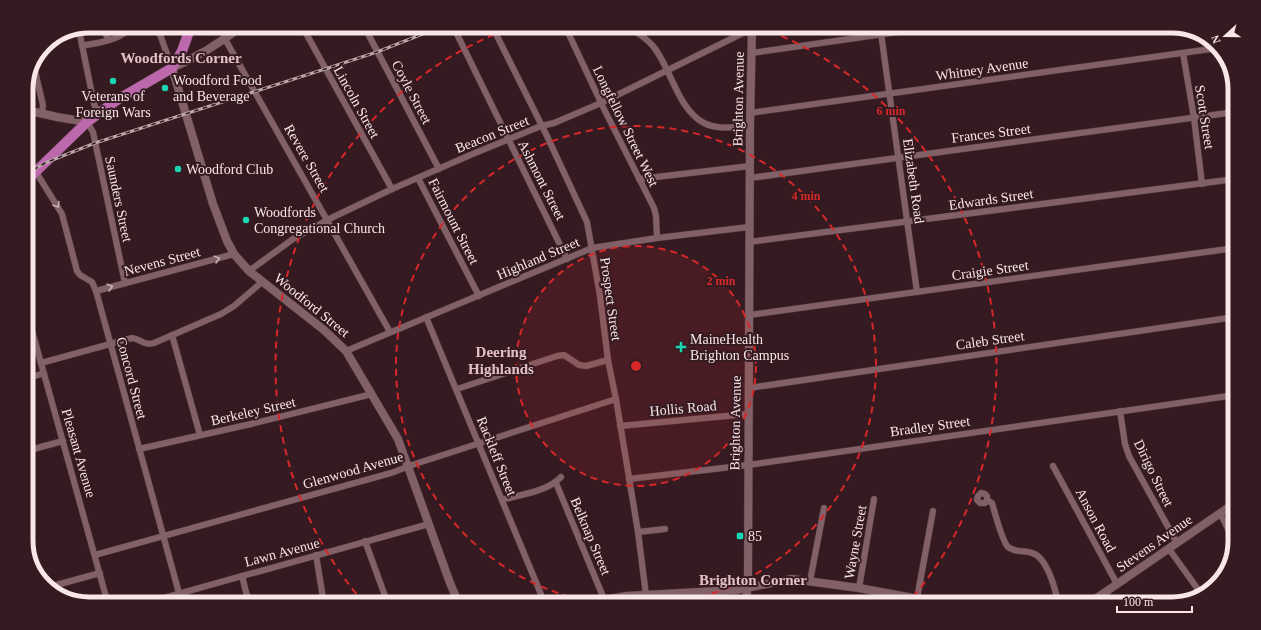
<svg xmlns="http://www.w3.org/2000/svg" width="1261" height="630" viewBox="0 0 1261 630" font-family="'Times New Roman',serif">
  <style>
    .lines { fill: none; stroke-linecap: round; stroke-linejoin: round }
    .minor-casing { stroke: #4d363b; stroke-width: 7 }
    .tertiary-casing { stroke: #4d363b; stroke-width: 8 }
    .secondary-casing { stroke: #4d363b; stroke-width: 9 }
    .trunk-casing { stroke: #4d363b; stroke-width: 11 }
    .minor { stroke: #816167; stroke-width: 6 }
    .tertiary { stroke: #816167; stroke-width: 7 }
    .secondary { stroke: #816167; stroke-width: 8 }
    .trunk { stroke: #bd68ac; stroke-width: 10 }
    .rail-casing { stroke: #baa5a9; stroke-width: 3 }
    .rail { stroke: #351b21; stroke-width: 1.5; stroke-dasharray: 4.5; stroke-linecap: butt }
    .oneway { stroke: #c9b1b5 }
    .ring { fill: none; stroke: #d62828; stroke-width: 2; stroke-dasharray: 7 5 }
    .poi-dot { fill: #1ad5b2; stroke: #351b21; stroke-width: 1.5 }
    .labels { text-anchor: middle; stroke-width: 4; stroke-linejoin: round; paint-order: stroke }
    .street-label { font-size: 14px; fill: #f9e6e9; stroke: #351b21 }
    .poi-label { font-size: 14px; fill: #f9e6e9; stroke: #351b21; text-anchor: start }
    .neighbourhood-label { font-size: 15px; font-weight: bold; fill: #e4c0c6; stroke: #351b21 }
    .rim { fill: none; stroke: #f9e6e9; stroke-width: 5 }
    .centre { fill: #d62828; stroke: #351b21; stroke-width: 2 }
    .ring-label { font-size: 12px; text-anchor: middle; font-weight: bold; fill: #d62828; stroke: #351b21; stroke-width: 4; stroke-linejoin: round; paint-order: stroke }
  </style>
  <rect width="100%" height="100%" fill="#351b21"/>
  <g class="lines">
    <defs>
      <g id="minor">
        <path d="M103,26L108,40"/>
        <path d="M157,26L172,68"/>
        <path d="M302,26L392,189"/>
        <path d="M364,26L439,169"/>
        <path d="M453,26L567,259"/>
        <path d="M492,26L546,134L587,222L600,296L608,360L616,399L638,532L646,595"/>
        <path d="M565,26L604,109L654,208L656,216L657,238"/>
        <path d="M626,26C635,31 646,38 653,46C671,68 678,110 704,123C717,130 735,127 750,126"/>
        <path d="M880,26L917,292"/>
        <path d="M79,30L94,104L98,113"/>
        <path d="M225,39L390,332"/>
        <path d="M82,46C100,42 120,41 132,26"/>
        <path d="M752,53L940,26"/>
        <path d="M1183,53L1194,118L1202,184"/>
        <path d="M34,67L43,105L42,113"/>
        <path d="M750,113L1218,48"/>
        <path d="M87,122L93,132L125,283"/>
        <path d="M36,172L62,214L77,271L80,275L92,282L96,291L182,604"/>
        <path d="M418,178L479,296"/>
        <path d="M750,178L1235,112"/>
        <path d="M639,179L750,166"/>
        <path d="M749,242L1235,179"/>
        <path d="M249,271L293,239L327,220L392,189L475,153L541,126L554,123L601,103L743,33L752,32"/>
        <path d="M96,291L234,254"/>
        <path d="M26,309L108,604"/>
        <path d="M749,315L1235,248"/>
        <path d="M426,317L545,604"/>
        <path d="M172,335L200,435"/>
        <path d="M346,351L592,248L657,238L749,227"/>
        <path d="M41,363L132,338C141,339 144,346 154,343L221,314L234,306L262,282"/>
        <path d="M26,379L44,373"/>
        <path d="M749,388L1235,317"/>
        <path d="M457,389L557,356L564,355L579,365L586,366L608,360"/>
        <path d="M1120,411L1125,444L1129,456L1177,543"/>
        <path d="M620,426L748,414"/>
        <path d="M139,449L251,424L372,394"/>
        <path d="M26,451L63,441"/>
        <path d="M1053,466L1117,584"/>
        <path d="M629,479L748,465L1235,395"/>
        <path d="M556,483L604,599"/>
        <path d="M502,500C521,494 547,492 561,477"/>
        <path d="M987,500L985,503H980L977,500L978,496L981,493L985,494L987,496V500L992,503C995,513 1002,541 1008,547C1015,553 1024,550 1032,553C1047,557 1056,590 1058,604"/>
        <path d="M1220,513L1229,531L1235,538"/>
        <path d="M638,532L665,529"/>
        <path d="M365,541L388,604"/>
        <path d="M1169,549L1202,595"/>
        <path d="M95,555L391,473L415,464L616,399"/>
        <path d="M316,555L324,604"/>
        <path d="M242,576L249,604"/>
        <path d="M810,581L824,508"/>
        <path d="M49,587L100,573"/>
        <path d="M859,588L874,499"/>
        <path d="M142,604L429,524"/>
        <path d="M916,604L933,511"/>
      </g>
      <path id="tertiary" d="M1101,596L1108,604"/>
      <g id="secondary">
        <path d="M242,26C220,43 198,57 172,68L213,204L227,241L234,254L249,271L324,330L346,351L398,439L450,583L459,604"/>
        <path d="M26,110L57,117L87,122"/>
        <path d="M582,604L626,596L736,590L792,579L859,588L946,604"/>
        <path d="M746,604L748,579L750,126L752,26"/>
        <path d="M1088,604L1235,503"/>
      </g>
      <path id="trunk" d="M26,181L87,122L117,100L172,68L182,51L191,26"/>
    </defs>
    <!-- minor casing -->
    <use href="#minor" class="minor-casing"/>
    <!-- tertiary casing -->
    <use href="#tertiary" class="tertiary-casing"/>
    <!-- secondary casing -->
    <use href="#secondary" class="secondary-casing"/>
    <!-- trunk casing -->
    <use href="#trunk" class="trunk-casing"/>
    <!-- minor -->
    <use href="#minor" class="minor"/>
    <!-- tertiary -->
    <use href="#tertiary" class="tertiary"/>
    <!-- secondary -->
    <use href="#secondary" class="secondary"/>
    <!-- trunk -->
    <use href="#trunk" class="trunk"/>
    <defs>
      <path id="rail" d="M26,174L45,163L95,143L325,69L377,52L443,26"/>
    </defs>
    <!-- rail casing -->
    <use href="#rail" class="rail-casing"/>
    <!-- rail -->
    <use href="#rail" class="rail"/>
  </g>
  <!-- one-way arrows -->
  <defs><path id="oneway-chevron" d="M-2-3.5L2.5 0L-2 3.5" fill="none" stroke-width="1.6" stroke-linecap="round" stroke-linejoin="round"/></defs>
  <g class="oneway">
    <use href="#oneway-chevron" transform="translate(57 205) rotate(58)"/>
    <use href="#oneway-chevron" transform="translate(217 259) rotate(-15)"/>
    <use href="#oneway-chevron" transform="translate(110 287) rotate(-16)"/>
  </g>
  <!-- distance rings -->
  <circle cx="636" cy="366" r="120" fill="#d62828" fill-opacity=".12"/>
  <g class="ring">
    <circle cx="636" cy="366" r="120"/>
    <path d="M605 604A240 240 0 1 1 667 604"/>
    <path d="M364 603A361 361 0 0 1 513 27M759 27A361 361 0 0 1 908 603"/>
  </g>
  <!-- markers -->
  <g class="poi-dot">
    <circle cx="113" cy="81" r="4"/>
    <circle cx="165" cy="88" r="4"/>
    <circle cx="178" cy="169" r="4"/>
    <circle cx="246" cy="220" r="4"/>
    <path d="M679 341h4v4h4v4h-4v4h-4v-4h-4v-4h4z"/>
    <rect x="736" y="532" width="8" height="8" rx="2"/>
  </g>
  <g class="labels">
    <!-- street labels -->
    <g class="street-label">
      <text transform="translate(982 69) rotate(-8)" y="5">Whitney Avenue</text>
      <text transform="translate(412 92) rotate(62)" y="5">Coyle Street</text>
      <text transform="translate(738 99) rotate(-89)" y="5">Brighton Avenue</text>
      <text transform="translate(357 102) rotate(61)" y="5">Lincoln Street</text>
      <text transform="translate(1205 117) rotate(81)" y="5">Scott Street</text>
      <text transform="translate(626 126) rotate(64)" y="5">Longfellow Street West</text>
      <text transform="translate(991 133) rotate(-7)" y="5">Frances Street</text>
      <text transform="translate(492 134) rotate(-22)" y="5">Beacon Street</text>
      <text transform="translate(307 158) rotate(60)" y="5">Revere Street</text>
      <text transform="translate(542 180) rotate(63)" y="5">Ashmont Street</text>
      <text transform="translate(914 181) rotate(82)" y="5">Elizabeth Road</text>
      <text transform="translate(119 199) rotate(78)" y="5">Saunders Street</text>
      <text transform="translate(991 199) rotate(-8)" y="5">Edwards Street</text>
      <text transform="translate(454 221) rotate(63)" y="5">Fairmount Street</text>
      <text transform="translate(538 258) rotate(-23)" y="5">Highland Street</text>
      <text transform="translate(162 261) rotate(-15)" y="5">Nevens Street</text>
      <text transform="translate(990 270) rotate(-8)" y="5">Craigie Street</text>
      <text transform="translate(611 299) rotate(82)" y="5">Prospect Street</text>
      <text transform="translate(312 305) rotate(39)" y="5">Woodford Street</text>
      <text transform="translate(990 340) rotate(-8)" y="5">Caleb Street</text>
      <text transform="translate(132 378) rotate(75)" y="5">Concord Street</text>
      <text transform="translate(683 408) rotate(-5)" y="5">Hollis Road</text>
      <text transform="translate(253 411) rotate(-13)" y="5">Berkeley Street</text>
      <text transform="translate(735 423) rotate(-89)" y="5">Brighton Avenue</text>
      <text transform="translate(930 426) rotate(-8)" y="5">Bradley Street</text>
      <text transform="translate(79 453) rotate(74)" y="5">Pleasant Avenue</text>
      <text transform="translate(497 456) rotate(68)" y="5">Rackleff Street</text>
      <text transform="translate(353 470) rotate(-16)" y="5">Glenwood Avenue</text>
      <text transform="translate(1154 473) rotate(64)" y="5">Dirigo Street</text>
      <text transform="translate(1096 520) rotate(62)" y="5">Anson Road</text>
      <text transform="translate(591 536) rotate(67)" y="5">Belknap Street</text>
      <text transform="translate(855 542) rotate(-80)" y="5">Wayne Street</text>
      <text transform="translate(1154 543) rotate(-35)" y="5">Stevens Avenue</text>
      <text transform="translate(282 552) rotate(-15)" y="5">Lawn Avenue</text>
    </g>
    <!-- poi labels -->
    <g class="poi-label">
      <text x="173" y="85">Woodford Food<tspan x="173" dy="16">and Beverage</tspan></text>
      <text x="113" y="101" text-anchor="middle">Veterans of<tspan x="113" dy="16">Foreign Wars</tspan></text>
      <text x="186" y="174">Woodford Club</text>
      <text x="254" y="217">Woodfords<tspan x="254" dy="16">Congregational Church</tspan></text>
      <text x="690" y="344">MaineHealth<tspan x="690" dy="16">Brighton Campus</tspan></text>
      <text x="748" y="541">85</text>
    </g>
    <!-- neighbourhood labels -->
    <g class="neighbourhood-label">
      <text x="181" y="63">Woodfords Corner</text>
      <text x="501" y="357">Deering<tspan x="501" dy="17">Highlands</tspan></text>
      <text x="753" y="585">Brighton Corner</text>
    </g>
  </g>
  <!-- crop -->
  <path d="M0 0H1261V630H0ZM89 33H1172A56 56 0 0 1 1228 89V541A56 56 0 0 1 1172 597H89A56 56 0 0 1 33 541V89A56 56 0 0 1 89 33Z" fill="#351b21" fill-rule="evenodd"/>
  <path class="rim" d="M89 33H1172A56 56 0 0 1 1228 89V541A56 56 0 0 1 1172 597H89A56 56 0 0 1 33 541V89A56 56 0 0 1 89 33Z"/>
  <circle cx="636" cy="366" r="6" class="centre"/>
  <g class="ring-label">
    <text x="891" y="115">6 min</text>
    <text x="806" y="200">4 min</text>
    <text x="721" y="285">2 min</text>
  </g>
  <!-- north arrow -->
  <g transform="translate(1225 36) rotate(249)" stroke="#351b21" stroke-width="3" paint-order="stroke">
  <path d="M0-3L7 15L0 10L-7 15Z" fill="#f9e6e9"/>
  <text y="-6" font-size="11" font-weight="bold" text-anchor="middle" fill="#f9e6e9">N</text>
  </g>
  <!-- scale -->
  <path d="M1117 606v6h75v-6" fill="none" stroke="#f9e6e9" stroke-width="2"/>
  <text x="1123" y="606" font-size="12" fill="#f9e6e9" stroke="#351b21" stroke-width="3" paint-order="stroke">100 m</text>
</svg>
